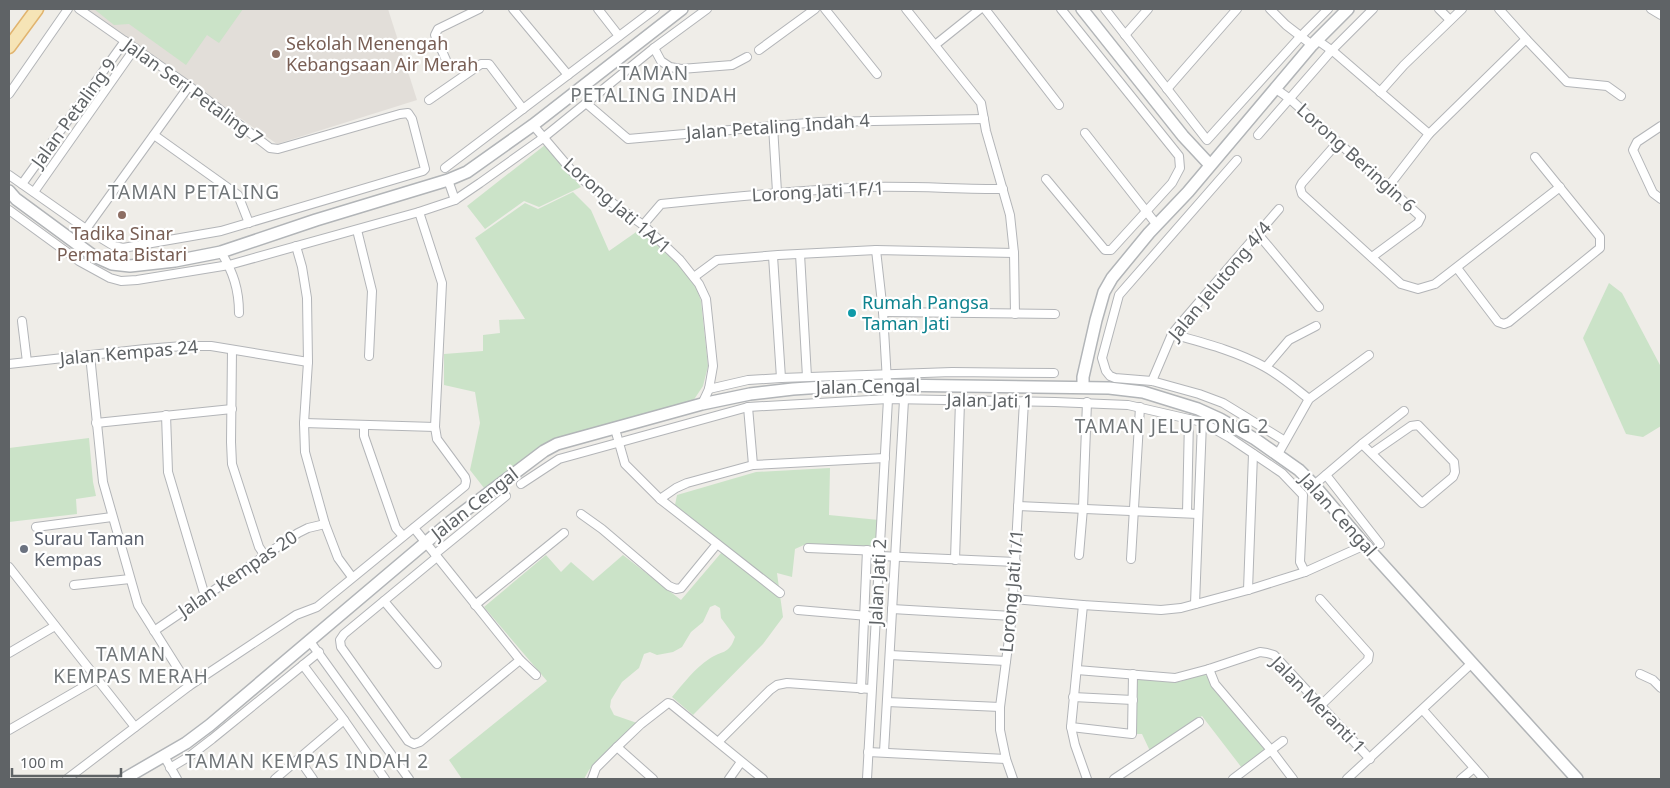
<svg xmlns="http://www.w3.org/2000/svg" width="1670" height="788" viewBox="0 0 1670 788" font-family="'Noto Sans',sans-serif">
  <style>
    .education { fill: #e2ded9 }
    .green { fill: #cbe3c8 }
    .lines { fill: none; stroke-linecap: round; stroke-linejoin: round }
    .street-casing { stroke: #b3b5b8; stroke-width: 10 }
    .secondary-casing { stroke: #b2b5b8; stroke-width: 14 }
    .primary-casing { stroke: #e1b46f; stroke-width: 15 }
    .street { stroke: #fff; stroke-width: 8 }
    .secondary { stroke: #fff; stroke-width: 11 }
    .primary { stroke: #f6e4b6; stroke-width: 12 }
    .education-dot { fill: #8d6e63; stroke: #fff; stroke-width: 2 }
    .culture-dot { fill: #0f9aa8; stroke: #fff; stroke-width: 2 }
    .worship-dot { fill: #6b7280; stroke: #fff; stroke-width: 2 }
    .labels { text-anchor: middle; stroke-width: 4.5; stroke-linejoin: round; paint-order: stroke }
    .education-label { font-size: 18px; fill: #785e54; stroke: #fff; text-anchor: start }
    .street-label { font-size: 18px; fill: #5f6366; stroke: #fff }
    .culture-label { font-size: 18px; fill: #0d838f; stroke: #fff; text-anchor: start }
    .worship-label { font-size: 18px; fill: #5b616d; stroke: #fff; text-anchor: start }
    .neighbourhood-label { font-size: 19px; letter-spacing: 1px; fill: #707578; stroke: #fff }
  </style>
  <rect width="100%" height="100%" fill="#efede8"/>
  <!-- education -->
  <path class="education" d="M86,9H388L417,100L277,144Z"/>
  <!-- green -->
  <g class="green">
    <path d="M94,9H243L219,43L207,35L186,65L129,24L114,25Z"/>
    <path d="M545,145L581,187L539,207L524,201L485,229L467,206Z"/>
    <path d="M573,192L591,210L609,251L639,230L688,273L696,286L701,301L708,366L703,386L693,401L554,440L520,461L484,488L470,470L480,423L475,392L444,385V354L483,351V335L500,333L499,320L525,319L475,238L525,203L538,209Z"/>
    <path d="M1609,283L1622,293L1661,367V426L1643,437L1626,434L1583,338Z"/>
    <path d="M89,438L93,482L96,496L76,499L77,514L9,522V448Z"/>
    <path d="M830,468L829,515L879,520L877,549L806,544L795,549L792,577L777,573L783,617L763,644L693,715L672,697C683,684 695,668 709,659C722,650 729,655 735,637L721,618L720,608L715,605L710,607L703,622L691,632L682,647L673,652L657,655L650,652L644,654L639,668L622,682L611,700L610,707L614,715L637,723L589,770L584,779H462L449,760L547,681L484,607L546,555L561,572L571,562L593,581L623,555L681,600L727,546L675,505L677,495L756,472Z"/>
    <path d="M1203,674L1209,677L1267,750L1242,768L1202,716L1150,751L1142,734H1137V679L1179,682Z"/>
  </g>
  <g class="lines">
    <defs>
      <g id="street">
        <path d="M513,9L568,75"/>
        <path d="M598,9L619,36"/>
        <path d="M825,9L877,74"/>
        <path d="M906,9L981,103L986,131L1010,215L1014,253L1015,314"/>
        <path d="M985,9L1059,105"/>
        <path d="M1105,9L1207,140L1300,37L1328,9"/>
        <path d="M1270,9L1286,25L1312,45"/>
        <path d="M1439,9L1450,20"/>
        <path d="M1499,9L1526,39L1567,82L1607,86L1621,96"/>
        <path d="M1651,9L1661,15"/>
        <path d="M1125,35L1148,9"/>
        <path d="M1317,40L1334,52L1429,134"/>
        <path d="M935,45L980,9"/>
        <path d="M654,48L661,61L670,67L681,69L732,65L747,57"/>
        <path d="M759,50L815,9"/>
        <path d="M446,60L435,35L438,29L479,9"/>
        <path d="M1167,89L1237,9"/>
        <path d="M1276,89L1290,99L1421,217L1418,223L1372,257"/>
        <path d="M1380,92L1404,65L1462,9"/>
        <path d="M9,94L68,9"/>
        <path d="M429,100L481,64H489L523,109"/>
        <path d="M586,103L628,139L819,122L984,119"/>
        <path d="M533,125L572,171L615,205L643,225L680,260L699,284L706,299L713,366L709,389L702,404"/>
        <path d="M773,126L777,192"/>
        <path d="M1661,126L1637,142L1633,150L1653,193L1661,199"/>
        <path d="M1085,133L1157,225"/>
        <path d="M154,135L238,195L249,223"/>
        <path d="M1258,135L1332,50L1373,9"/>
        <path d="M1338,142L1302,183L1300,187L1302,194L1401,284L1418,289L1435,284L1560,187"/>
        <path d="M1237,160L1119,295L1102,358L1106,371L1110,376L1115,378L1152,381L1199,394L1223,403L1285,441"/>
        <path d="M445,168L655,9"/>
        <path d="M9,175L86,229L114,246L123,248L221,231L423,171L425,169L412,119L408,113L400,114L278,149L270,148L189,86L79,9"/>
        <path d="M1046,179L1105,250H1111L1172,183L1180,168L1179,156L1061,9"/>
        <path d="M448,180L455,200"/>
        <path d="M22,184L125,41"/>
        <path d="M1388,187L1429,134L1526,39"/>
        <path d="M34,192L135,48"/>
        <path d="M9,210L79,261L110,278L121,281L137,280L229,265L419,212L455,200L480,183L543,138L654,48L707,9"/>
        <path d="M643,225L661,204C730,197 800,190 869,187C914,186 959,189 1003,189"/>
        <path d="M357,230L372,291L369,356"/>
        <path d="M1258,234L1319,307"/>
        <path d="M74,243L86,229L189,86"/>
        <path d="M296,246L302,267L307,298L308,362L304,423L305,452L325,524L338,558L352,577"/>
        <path d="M221,252C233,272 239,289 239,313"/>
        <path d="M800,254L807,377"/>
        <path d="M773,256L781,378"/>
        <path d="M1457,268L1498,322L1504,324L1509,322L1600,248V237L1535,157"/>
        <path d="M694,277L717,260L778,255L876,250L1014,253"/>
        <path d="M883,312L1055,314"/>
        <path d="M22,321L27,362"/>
        <path d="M1172,334C1204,343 1236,351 1265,367C1281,376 1295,388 1309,399"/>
        <path d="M232,350L231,442L232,464L259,547L265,556"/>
        <path d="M90,355L103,482L138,605L189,686"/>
        <path d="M9,364L145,349L183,346H211L308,362"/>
        <path d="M1266,367L1289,340L1316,326"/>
        <path d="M1152,381L1172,334L1181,323L1279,209"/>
        <path d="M709,389L748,380L781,378L952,372L1054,373"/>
        <path d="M748,407L753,465"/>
        <path d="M166,415L168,472L205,596"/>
        <path d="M96,423L232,409"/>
        <path d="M304,423L435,427"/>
        <path d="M364,425V436L396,528L403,536"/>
        <path d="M615,429L625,464L660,499L780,593"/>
        <path d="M1362,444L1422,503L1453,477L1455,472L1454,462L1418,425L1411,426L1372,453"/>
        <path d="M1278,454L1309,399L1369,355"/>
        <path d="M1326,475L1380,544"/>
        <path d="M521,484L559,459L748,407L888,399L1055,402L1128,405L1202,422L1230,438L1282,473L1303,495L1300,562L1305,572"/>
        <path d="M1314,485L1362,444L1404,411"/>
        <path d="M660,499L676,488L687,483L753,465L885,458"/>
        <path d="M1018,506L1198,514"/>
        <path d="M1187,513L1189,419"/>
        <path d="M581,514L602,529L669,586L676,589L681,588L717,544"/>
        <path d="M36,527L112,517"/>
        <path d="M414,528L520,660L536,675"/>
        <path d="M808,548L880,551"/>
        <path d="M435,554L506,496"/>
        <path d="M1079,555L1083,508L1087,402"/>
        <path d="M880,556L1016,562"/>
        <path d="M437,557L344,634L340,640L341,647L408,741L414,744L420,742L520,660"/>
        <path d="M1131,559L1140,407"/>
        <path d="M955,560L960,401"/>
        <path d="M9,567L135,727"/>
        <path d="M74,585L130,579"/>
        <path d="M1248,590L1253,454"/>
        <path d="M1014,599L1083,605L1161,610L1181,608L1248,590L1305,572L1365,545"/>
        <path d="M1320,599L1369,654L1368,660L1320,706"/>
        <path d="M384,601L437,664"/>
        <path d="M1195,604L1202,422"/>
        <path d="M475,605L564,533"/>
        <path d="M1083,605L1071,727L1075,745L1087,779"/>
        <path d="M892,609L1012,616"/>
        <path d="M798,610L868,616"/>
        <path d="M154,631L298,533L308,528L325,524"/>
        <path d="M309,640L409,779"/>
        <path d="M9,653L55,626"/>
        <path d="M890,655L1006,661"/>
        <path d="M303,665L344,720L385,779"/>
        <path d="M1209,669L1215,684L1271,750L1293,779"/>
        <path d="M1077,670L1175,678L1209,669L1260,652L1267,653L1274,655L1370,759"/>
        <path d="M1640,674L1653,680L1661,688"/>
        <path d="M861,689L867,550"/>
        <path d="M1073,697L1133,700"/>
        <path d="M887,702L1000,707"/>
        <path d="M1423,710L1484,779"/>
        <path d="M1071,727L1132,734L1133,674"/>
        <path d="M9,730L97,679"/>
        <path d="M718,742L770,690L777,685L787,683L871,689"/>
        <path d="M617,747L653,779"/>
        <path d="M868,752L1006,759"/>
        <path d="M884,752L904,400"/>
        <path d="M164,756L177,779"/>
        <path d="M299,759L313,779"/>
        <path d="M170,768L190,756L212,739L319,652"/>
        <path d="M67,779L189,686L296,615L317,607L465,486L466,481L465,477L437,439L435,427L442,283L419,212"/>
        <path d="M275,779L344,720"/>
        <path d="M592,779L596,768L617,747L641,724L668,703L671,704L763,779"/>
        <path d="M729,779L741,762"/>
        <path d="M867,779L888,399L883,312L876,250"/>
        <path d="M1013,779L1006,759L1000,730V707L1012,616L1024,401"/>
        <path d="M1114,779L1199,722"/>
        <path d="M1233,779L1283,741"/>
        <path d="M1347,779L1472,663"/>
        <path d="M1461,779L1474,768"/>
      </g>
      <g id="secondary">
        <path d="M1082,9L1183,136L1210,165"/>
        <path d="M9,191L16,199L92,255L112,264L130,266L175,261L221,252L316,220L448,180L467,172L533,125L682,9"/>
        <path d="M1083,387V377L1096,320L1104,292L1112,278L1149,233L1188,192L1312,45L1348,9"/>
        <path d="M124,779L186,743L210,725L450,522L544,451L557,444L702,404L750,394L793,389L838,386L887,385L1109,388L1143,392L1198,409L1220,419L1255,439L1299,470L1314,485L1365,545L1577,779"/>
      </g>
      <path id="primary" d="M9,47L37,9"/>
    </defs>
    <!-- street casing -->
    <use href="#street" class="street-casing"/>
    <!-- secondary casing -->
    <use href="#secondary" class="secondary-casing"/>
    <!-- primary casing -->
    <use href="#primary" class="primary-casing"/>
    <!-- street -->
    <use href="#street" class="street"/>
    <!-- secondary -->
    <use href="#secondary" class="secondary"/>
    <!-- primary -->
    <use href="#primary" class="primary"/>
  </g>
  <!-- markers -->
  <g class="education-dot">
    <circle cx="276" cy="54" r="5"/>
    <circle cx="122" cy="215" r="5"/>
  </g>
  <circle class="culture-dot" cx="852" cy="313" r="5"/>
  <circle class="worship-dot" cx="24" cy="549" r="5"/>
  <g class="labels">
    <!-- education labels -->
    <g class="education-label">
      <text x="286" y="50">Sekolah Menengah<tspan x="286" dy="21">Kebangsaan Air Merah</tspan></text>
      <text x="122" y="240" text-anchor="middle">Tadika Sinar<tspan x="122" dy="21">Permata Bistari</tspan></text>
    </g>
    <!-- street labels -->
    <g class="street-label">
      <text transform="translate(193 92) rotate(36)" y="6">Jalan Seri Petaling 7</text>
      <text transform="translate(74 113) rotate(-54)" y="6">Jalan Petaling 9</text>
      <text transform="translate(778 127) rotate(-4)" y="6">Jalan Petaling Indah 4</text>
      <text transform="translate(1356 158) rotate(42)" y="6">Lorong Beringin 6</text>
      <text transform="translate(818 192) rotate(-3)" y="6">Lorong Jati 1F/1</text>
      <text transform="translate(617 206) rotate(41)" y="6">Lorong Jati 1A/1</text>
      <text transform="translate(1220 281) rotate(-50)" y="6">Jalan Jelutong 4/4</text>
      <text transform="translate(129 353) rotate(-5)" y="6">Jalan Kempas 24</text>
      <text transform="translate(868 387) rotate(-1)" y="6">Jalan Cengal</text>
      <text transform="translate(990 401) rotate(1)" y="6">Jalan Jati 1</text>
      <text transform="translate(475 504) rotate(-38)" y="6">Jalan Cengal</text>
      <text transform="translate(1338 515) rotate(48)" y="6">Jalan Cengal</text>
      <text transform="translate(238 574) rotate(-34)" y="6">Jalan Kempas 20</text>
      <text transform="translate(878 582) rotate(-87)" y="6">Jalan Jati 2</text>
      <text transform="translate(1012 591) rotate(-85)" y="6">Lorong Jati 1/1</text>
      <text transform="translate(1318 705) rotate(46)" y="6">Jalan Meranti 1</text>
    </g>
    <!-- culture labels -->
    <g class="culture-label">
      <text x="862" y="309">Rumah Pangsa<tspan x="862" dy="21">Taman Jati</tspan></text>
    </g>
    <!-- worship labels -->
    <g class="worship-label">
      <text x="34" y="545">Surau Taman<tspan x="34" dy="21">Kempas</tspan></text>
    </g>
    <!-- neighbourhood labels -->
    <g class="neighbourhood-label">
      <text x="654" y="80">TAMAN<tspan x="654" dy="22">PETALING INDAH</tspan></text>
      <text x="194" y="199">TAMAN PETALING</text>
      <text x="1172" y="433">TAMAN JELUTONG 2</text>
      <text x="131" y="661">TAMAN<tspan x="131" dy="22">KEMPAS MERAH</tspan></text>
      <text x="307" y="768">TAMAN KEMPAS INDAH 2</text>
    </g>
  </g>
  <!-- border -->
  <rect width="1670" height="788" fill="none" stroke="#5f6366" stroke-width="20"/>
  <!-- scale -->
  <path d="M12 768v8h109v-8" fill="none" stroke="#5f6366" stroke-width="2.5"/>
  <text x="20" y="768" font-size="15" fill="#5f6366" stroke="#ffffff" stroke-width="4" paint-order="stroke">100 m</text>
</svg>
